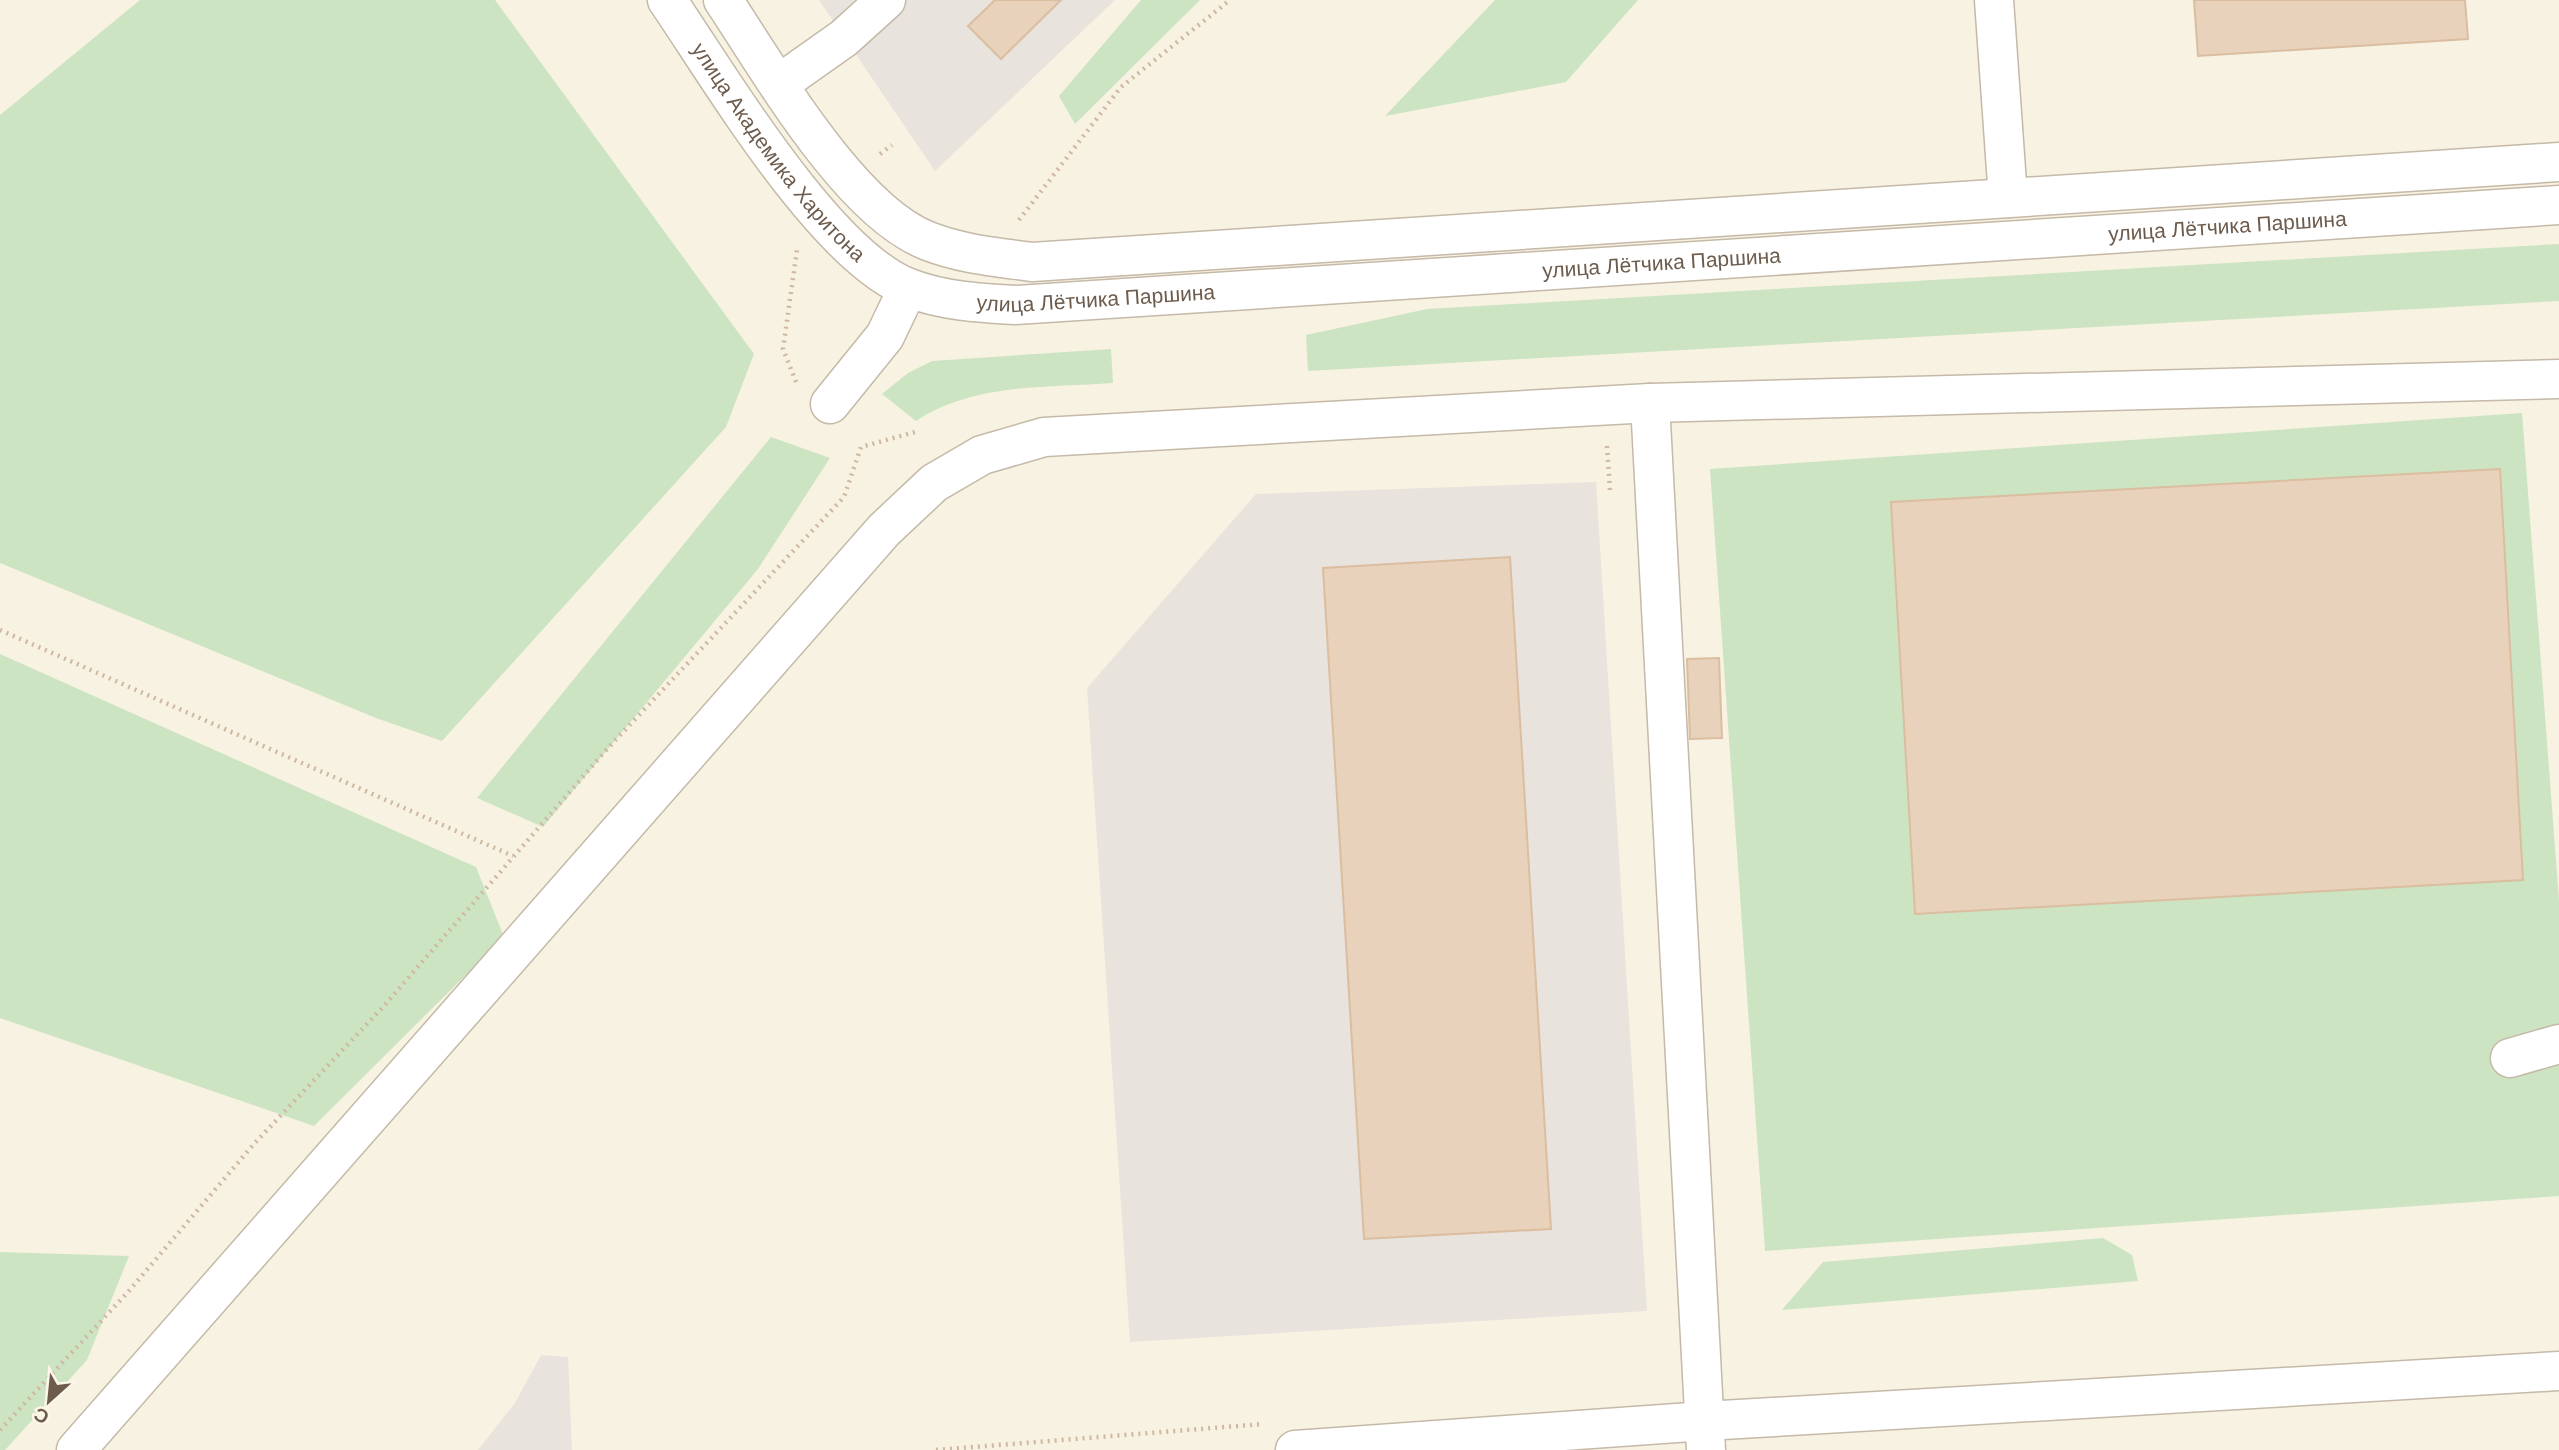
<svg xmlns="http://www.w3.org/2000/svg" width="2559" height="1450" viewBox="0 0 2559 1450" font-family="Arial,sans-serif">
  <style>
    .industrial { fill: #e8e3dd }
    .green { fill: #cde4c3 }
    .building { fill: #e8d2bc; stroke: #dbbda0; stroke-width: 2 }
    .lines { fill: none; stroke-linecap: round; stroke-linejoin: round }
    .minor-casing { stroke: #c5b9a8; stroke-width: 41 }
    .path { stroke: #ceb8a1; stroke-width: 4.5; stroke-dasharray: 2 5; stroke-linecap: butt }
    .minor { stroke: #fff; stroke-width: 38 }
    .labels { text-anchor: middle; stroke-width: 5; stroke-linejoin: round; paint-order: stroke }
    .street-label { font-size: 21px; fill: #6d5b4c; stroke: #fcf6e8 }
  </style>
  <rect width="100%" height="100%" fill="#f8f2e2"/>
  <!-- industrial -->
  <g class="industrial">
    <path d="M819,0H1115L935,171Z"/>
    <path d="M1596,482L1647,1311L1130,1342L1087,688L1256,494Z"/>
    <path d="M541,1355L568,1357L572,1450H478L515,1403Z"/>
  </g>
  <!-- green -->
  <g class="green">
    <path d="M140,0H495L754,354L726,427L442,741L376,718L0,563V115Z"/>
    <path d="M1141,0H1200L1075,124L1059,96Z"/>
    <path d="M1495,0H1638L1566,82L1385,116Z"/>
    <path d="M2559,244V301L1308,371L1306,335L1427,309Z"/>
    <path d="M1111,349L1113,383C1046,388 974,383 916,421L882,394L908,373L932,361Z"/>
    <path d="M2522,413L2559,900V1196L1765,1251L1710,469Z"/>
    <path d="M771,437L830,458L758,569L543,827L477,798Z"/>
    <path d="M0,654L476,867L504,937L314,1126L0,1018Z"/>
    <path d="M2103,1238L2132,1255L2138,1281L1782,1310L1823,1262Z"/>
    <path d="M0,1252L129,1256L87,1360L5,1450H0Z"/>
  </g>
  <!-- building -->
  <g class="building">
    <path d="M995,0H1061L1001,59L968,26Z"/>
    <path d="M2194,0H2465L2468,39L2198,56Z"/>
    <path d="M2500,469L2523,880L1915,914L1891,502Z"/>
    <path d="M1510,557L1551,1229L1364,1239L1323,568Z"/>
    <path d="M1719,658L1722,738L1690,739L1687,659Z"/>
  </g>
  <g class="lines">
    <defs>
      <g id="minor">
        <path id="s1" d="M667,0C719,76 825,256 909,288C943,301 979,303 1015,305L2559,205"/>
        <path d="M723,0C769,69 850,211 928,241C961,254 996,257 1032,262L2559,162"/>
        <path d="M1994,0L2008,198"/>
        <path d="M779,84L844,38L886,0"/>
        <path d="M1650,403L1706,1450"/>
        <path d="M830,404L885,336L908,288"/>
        <path d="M2510,1058L2559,1044"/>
        <path d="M76,1450L884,530L934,483L982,455L1044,437L1650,403L2559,379"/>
        <path d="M1295,1450L1705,1421L2559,1371"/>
      </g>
    </defs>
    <!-- minor casing -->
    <use href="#minor" class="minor-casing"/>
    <!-- path -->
    <g class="path">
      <path d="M880,154L892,145"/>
      <path d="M1019,220L1121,87L1230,0"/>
      <path d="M796,382L783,349L797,250"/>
      <path d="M1607,446L1610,490"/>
      <path d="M0,630L513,856"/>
      <path d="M0,1430L128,1292L253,1145L383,1007L607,749L844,497L861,447L915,432"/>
      <path d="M936,1450L1263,1424"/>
    </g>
    <!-- minor -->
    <use href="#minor" class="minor"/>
  </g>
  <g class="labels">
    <!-- street labels -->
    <g class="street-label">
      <text dy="7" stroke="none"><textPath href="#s1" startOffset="189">улица Академика Харитона</textPath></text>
      <text dy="7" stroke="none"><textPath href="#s1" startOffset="1703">улица Лётчика Паршина</textPath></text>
      <text dy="7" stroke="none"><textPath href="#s1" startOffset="1136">улица Лётчика Паршина</textPath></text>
      <text dy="7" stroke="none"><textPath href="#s1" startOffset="569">улица Лётчика Паршина</textPath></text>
    </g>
  </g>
  <!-- north arrow -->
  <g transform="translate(49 1401) rotate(207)" stroke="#fcf6e8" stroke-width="5" paint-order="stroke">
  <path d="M0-5L12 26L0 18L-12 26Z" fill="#6d5b4c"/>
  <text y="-10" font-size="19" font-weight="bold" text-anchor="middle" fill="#6d5b4c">С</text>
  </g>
</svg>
